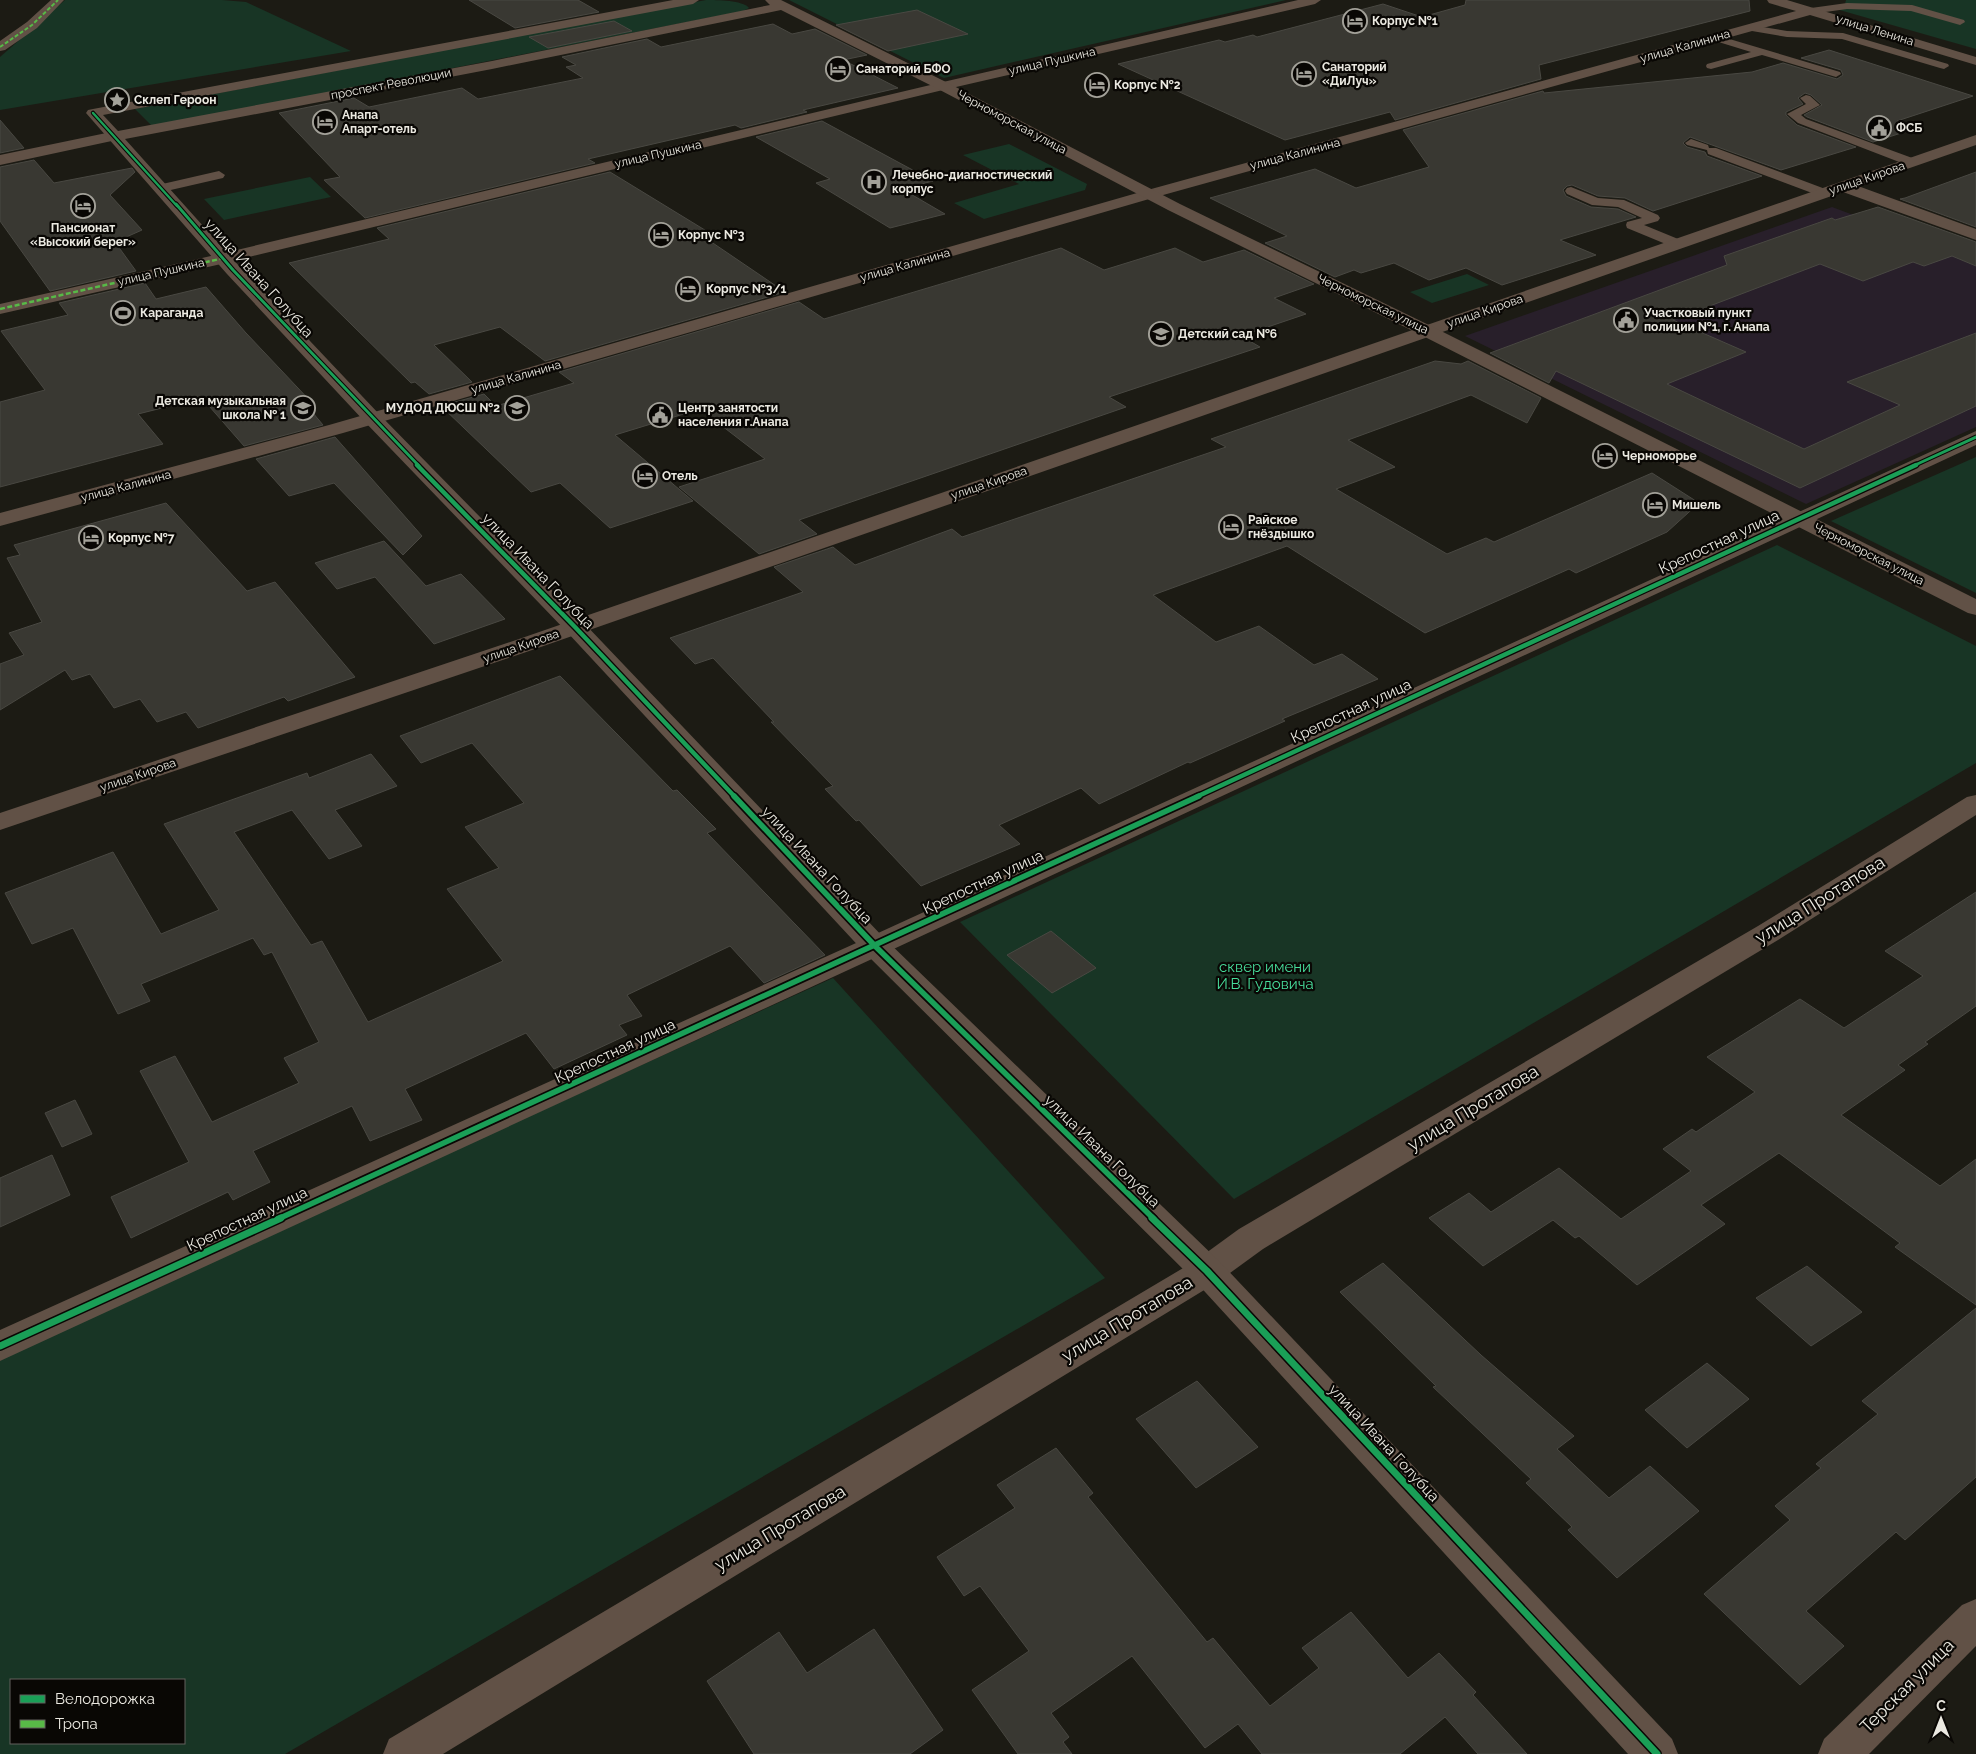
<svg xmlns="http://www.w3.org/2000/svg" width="1976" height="1754" viewBox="0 0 1976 1754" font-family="Raleway,sans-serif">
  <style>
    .education { fill: #281f2a }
    .green { fill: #183525; fill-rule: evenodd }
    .building { fill: #393832; stroke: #494842 }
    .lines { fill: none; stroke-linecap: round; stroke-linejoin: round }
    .service { fill: #615146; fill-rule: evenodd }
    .pedestrian { fill: #615146; fill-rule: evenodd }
    .minor { fill: #615146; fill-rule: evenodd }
    .tertiary { fill: #615146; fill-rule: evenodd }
    .quiet-far1 { stroke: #58b947; stroke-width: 2; stroke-dasharray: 4 2; stroke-linecap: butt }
    .quiet { stroke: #58b947; stroke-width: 2.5; stroke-dasharray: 5 2.5; stroke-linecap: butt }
    .cycleway-far4-casing { stroke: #090704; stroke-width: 4.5 }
    .cycleway-far3-casing { stroke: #090704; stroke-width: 5 }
    .cycleway-far2-casing { stroke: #090704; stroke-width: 7 }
    .cycleway-far1-casing { stroke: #090704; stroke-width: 9 }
    .cycleway-casing { stroke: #090704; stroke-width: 10 }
    .cycleway-far4 { stroke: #1a9f57; stroke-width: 2.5 }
    .cycleway-far3 { stroke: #1a9f57; stroke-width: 3 }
    .cycleway-far2 { stroke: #1a9f57; stroke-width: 4.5 }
    .cycleway-far1 { stroke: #1a9f57; stroke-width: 5.5 }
    .cycleway { stroke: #1a9f57; stroke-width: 7 }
    .labels { text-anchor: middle; stroke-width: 4.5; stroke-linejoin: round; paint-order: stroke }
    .far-poi-label { font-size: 12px; font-weight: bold; fill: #ebe9e1; stroke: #090704; text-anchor: start }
    .far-street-label { font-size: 12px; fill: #ebe9e1; stroke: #090704 }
    .street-label { font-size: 15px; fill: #ebe9e1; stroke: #090704 }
    .park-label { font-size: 15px; fill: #47dd9b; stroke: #090704 }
    .near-street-label { font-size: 18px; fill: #ebe9e1; stroke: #090704 }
  </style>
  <rect width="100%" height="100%" fill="#1c1b14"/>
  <!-- education -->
  <path class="education" d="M1832,207L1976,261V427L1806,504L1465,336Z"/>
  <!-- green -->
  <g class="green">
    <path d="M65,0H222L246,2L351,51L0,110V57Z"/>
    <path d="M706,0C718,0 742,0 749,8L743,11L153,127L135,109Z"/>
    <path d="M789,0H1286L944,78Z"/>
    <path d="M1846,0H1976V49L1836,9L1845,4Z"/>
    <path d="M1009,144L1087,184L1085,190L984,219L954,203L1019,184L963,155Z"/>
    <path d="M310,177L331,197L224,220L204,199Z"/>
    <path d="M1467,274L1489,285L1432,303L1410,292Z"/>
    <path d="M1976,457V593L1831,521Z"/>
    <path d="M1777,545L1976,646V763L1234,1199L960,922Z"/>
    <path d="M833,978L1105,1278L285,1754H0V1357ZM11,1680H184V1743H11Z"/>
  </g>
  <!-- building -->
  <g class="building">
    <path d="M469,0H578L599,12L515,28Z"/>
    <path d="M1466,0H1749L1750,11L1539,65L1541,79L1395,120L1390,112L1285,140L1118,64L1219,40L1225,42L1253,35L1257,37L1383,4L1422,17L1465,5Z"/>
    <path d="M917,10L968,34L888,51L836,25Z"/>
    <path d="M614,21L632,31L548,48L529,37Z"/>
    <path d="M773,24L792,34L815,29L867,55L843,60L898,88L803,110L807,112L741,128L735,125L588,159L595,163L365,218L324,180L340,177L279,113L354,98L369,107L462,88L478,99L583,78L566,67L576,65L562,57L647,39L661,47Z"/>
    <path d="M1829,50L1973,96L1897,121L1917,128L1873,142L1807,117L1804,115L1822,105L1811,95L1805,93L1798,98L1803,104L1786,112V115L1797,125L1856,147L1781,170L1690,137L1683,143L1687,147L1705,152L1707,156L1762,176L1653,211L1625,198L1598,196L1572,185L1567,186L1563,190L1566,196L1591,207L1618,209L1636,217L1560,240L1596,255L1502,285L1466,268L1429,280L1394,263L1361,273L1354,270L1335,277L1265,243L1287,236L1210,198L1315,169L1356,188L1429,167L1403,130L1543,91L1544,93L1752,72L1783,63L1837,79L1843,75L1841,70L1801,58Z"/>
    <path d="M0,120L24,148L0,153Z"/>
    <path d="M822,121L933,181L902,189L945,214L890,228L816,183L830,179L756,137Z"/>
    <path d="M34,160L54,183L132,168L135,172L110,195L142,230L115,242L136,271L50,291L0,221V167Z"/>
    <path d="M610,172L713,235L704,237L785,292L545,361L500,327L434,345L472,382L429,394L415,382L411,383L289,263L389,239L377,228Z"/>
    <path d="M1976,172V227L1900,199L1905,198Z"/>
    <path d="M1878,207L1976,242V266L1952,256L1924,266L1913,262L1863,281L1820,264L1673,320L1746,352L1667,384L1804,449L1900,405L1847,382L1976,333V406L1800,488L1556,371L1549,383L1490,353L1727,265L1724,256L1832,218L1835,220Z"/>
    <path d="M1061,248L1104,270L1175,248L1203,262L1244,250L1314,284L1274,298L1306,314L1241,336L1260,347L1109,397L1126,407L799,520L817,534L759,554L679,487L765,459L700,409L615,435L693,501L610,528L560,483L531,492L441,406L484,394L496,406L574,383L559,372L799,302L824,319Z"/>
    <path d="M145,283L156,299L206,287L246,333L314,405L308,407L323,425L244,446L202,398L138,414L163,444L0,487V402L45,390L1,331L68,315L59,303Z"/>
    <path d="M1435,361L1461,364L1468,361L1541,398L1527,423L1471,395L1348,440L1395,467L1336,489L1447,554L1486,538L1494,542L1652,473L1699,503L1667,532L1576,573L1569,569L1425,633L1287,546L1153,595L1216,642L1259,626L1314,665L1342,654L1378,679L1282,719L1285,721L1190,763L1188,762L1099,804L1081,788L999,825L1020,844L921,886L859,820L856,821L825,789L833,786L771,722H774L713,658L695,664L670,638L803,592L774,567L833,547L855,565L952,529L962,537L1226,447L1211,439Z"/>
    <path d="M335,437L422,536L403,555L334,483L289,496L256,459Z"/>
    <path d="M166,503L247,591L275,582L355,677L288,701L284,697L198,728L186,712L157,722L140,699L114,708L90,674L72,680L65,670L0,710V664L24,655L9,633L42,622L7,558L20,555L14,545Z"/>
    <path d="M384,541L426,586L461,574L505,619L434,644L375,577L337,589L315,563Z"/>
    <path d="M560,676L673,791L677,790L716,829L707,833L825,955L764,983L730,946L627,995L642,1016L619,1025L627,1035L554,1069L526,1033L405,1089L422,1120L370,1141L352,1106L253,1151L270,1182L233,1200L228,1192L131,1238L111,1197L189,1162L140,1071L175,1056L212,1122L299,1083L284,1058L319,1042L272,952L264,955L253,938L141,984L150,1001L118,1014L73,928L32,944L5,893L113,852L161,934L219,910L164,824L307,773L309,778L371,754L397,786L335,810L362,846L329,859L292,810L234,832L311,945L322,941L368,1022L503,961L447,889L499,868L465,827L524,803L472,743L421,763L400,736Z"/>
    <path d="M1976,892V1006L1925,1042L1928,1044L1898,1065L1905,1070L1841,1115L1940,1186L1976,1159V1305L1895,1247L1900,1243L1779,1153L1701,1205L1725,1224L1637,1285L1579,1236L1575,1238L1553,1220L1483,1266L1429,1218L1469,1193L1491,1212L1559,1168L1621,1219L1691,1171L1663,1149L1692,1129L1696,1132L1755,1092L1707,1057L1800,999L1844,1028L1923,976L1885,951Z"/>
    <path d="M1051,931L1096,968L1052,993L1007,955Z"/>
    <path d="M75,1100L92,1134L62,1147L45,1113Z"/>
    <path d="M52,1155L70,1195L0,1227V1178Z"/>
    <path d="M1383,1263L1481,1355L1574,1436L1557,1449L1609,1498L1650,1466L1699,1511L1617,1578L1568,1530L1572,1527L1526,1483L1531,1479L1433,1387L1436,1386L1340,1292Z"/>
    <path d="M1807,1266L1862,1312L1811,1346L1756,1298Z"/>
    <path d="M1976,1308V1477L1905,1540L1896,1532L1806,1611L1844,1646L1800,1685L1704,1594L1790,1520L1775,1506L1821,1468L1816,1464L1878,1414L1862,1401Z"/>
    <path d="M1707,1363L1749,1399L1687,1448L1645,1410Z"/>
    <path d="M1197,1381L1258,1447L1196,1488L1136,1419Z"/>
    <path d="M1056,1448L1093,1493L1088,1497L1207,1642L1213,1638L1270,1706L1319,1668L1302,1648L1351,1612L1408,1678L1439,1653L1476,1692L1473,1695L1527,1754H1478L1445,1717L1400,1754H1262L1238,1724L1205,1748L1132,1656L1051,1713L1069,1737L1063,1742L1072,1754H1018L972,1690L1029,1651L980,1586L964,1596L937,1557L1015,1508L997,1485Z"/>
    <path d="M874,1629L943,1730L910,1754H754L707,1681L779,1632L807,1673Z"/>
  </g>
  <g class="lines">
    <!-- service -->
    <g class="service">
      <path d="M1847,3L1912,5L1964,20L1965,22L1960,25L1911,11L1847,9L1811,14L1806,11L1811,8Z"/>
      <path d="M1750,25L1787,31L1843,33L1948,64L1949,66L1944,69L1940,68L1842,39L1787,37L1746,30V26Z"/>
      <path d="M1716,35L1840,72L1841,74L1836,77L1762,55L1711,69L1707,68L1706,66L1707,64L1751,52L1712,40L1711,38Z"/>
      <path d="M1806,95L1810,96L1820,105L1801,115L1806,119L1915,159L1917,162L1911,166L1907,165L1798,123L1787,114L1806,104L1800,98Z"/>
      <path d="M1691,139L1708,145L1709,148H1716L1828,190L1830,193L1824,197L1820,196L1708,154L1707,150L1687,145L1685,143Z"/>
      <path d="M219,171L225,175L223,178L162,192L156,188L158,185Z"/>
      <path d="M1571,187L1598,198L1624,200L1658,215L1660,218L1658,221L1644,225L1683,241L1685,244L1683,247H1673L1627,228L1626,225L1627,222L1642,218L1618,207L1592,205L1567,194L1565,191L1567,188Z"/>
    </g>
    <!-- pedestrian -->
    <g class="pedestrian">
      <path d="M51,0H64L37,28L5,50L0,51V41L27,22Z"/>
      <path d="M224,253L230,254L233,258L230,262L0,314V304Z"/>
    </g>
    <!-- minor -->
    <g class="minor">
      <path d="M1298,0H1321L1315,4L943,90L224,263L218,262L215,258L218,254L224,253L943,82Z"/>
      <path d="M1767,0H1787L1976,57V65L1810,15L1156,197L343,433L0,526V513L329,425L1144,191L1796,11L1769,3Z"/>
      <path d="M116,131L121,133L124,136L121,139L0,165V155Z"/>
      <path d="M1976,135V145L1858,186L1976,229V240L1843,192L535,649L0,830V813L519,639Z"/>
      <path d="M1976,431V445L885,953L0,1361V1330L865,939Z"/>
      <path d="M1976,795V815L1778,940L1263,1249L1219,1281L443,1754H383L389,1739L1195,1261L1239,1229L1758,926L1967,797Z"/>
      <path d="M1976,1599V1646L1869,1754H1818L1824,1739L1962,1605Z"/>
    </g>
    <!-- tertiary -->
    <path class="tertiary" d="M673,0H699L693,4L103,115L118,131L492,61L770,5L765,0H781L948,83L1180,204L1433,327L1976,599V615L1968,613L1421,335L1168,210L938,89L781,10L492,69L125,139L239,266L379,414L583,622L885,939L1219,1261L1672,1739L1678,1754H1628L1195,1281L865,953L567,632L365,422L227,274L86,113L88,110L93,109Z"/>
    <!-- quiet-far1 -->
    <path class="quiet-far1" d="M0,47L32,25L58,0"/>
    <!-- quiet -->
    <path class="quiet" d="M0,309L224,258"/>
    <defs>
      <path id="cycleway-far4" d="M93,113L177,206"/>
      <g id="cycleway-far3">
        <path d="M176,204L233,270L419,466"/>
        <path d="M1913,466L1976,437"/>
      </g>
      <g id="cycleway-far2">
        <path d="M417,465L575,627L735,797"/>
        <path d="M1196,797L1916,465"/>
      </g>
      <g id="cycleway-far1">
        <path d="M734,796L875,946L1154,1219"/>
        <path d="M278,1219L1199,796"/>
      </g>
      <g id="cycleway">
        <path d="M1152,1218L1207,1271L1657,1754"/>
        <path d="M0,1346L281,1218"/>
      </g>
    </defs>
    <!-- cycleway-far4 casing -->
    <use href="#cycleway-far4" class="cycleway-far4-casing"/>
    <!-- cycleway-far3 casing -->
    <use href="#cycleway-far3" class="cycleway-far3-casing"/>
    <!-- cycleway-far2 casing -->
    <use href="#cycleway-far2" class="cycleway-far2-casing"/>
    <!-- cycleway-far1 casing -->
    <use href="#cycleway-far1" class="cycleway-far1-casing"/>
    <!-- cycleway casing -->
    <use href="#cycleway" class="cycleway-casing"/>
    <!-- cycleway-far4 -->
    <use href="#cycleway-far4" class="cycleway-far4"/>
    <!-- cycleway-far3 -->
    <use href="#cycleway-far3" class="cycleway-far3"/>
    <!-- cycleway-far2 -->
    <use href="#cycleway-far2" class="cycleway-far2"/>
    <!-- cycleway-far1 -->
    <use href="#cycleway-far1" class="cycleway-far1"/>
    <!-- cycleway -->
    <use href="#cycleway" class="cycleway"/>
  </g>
  <!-- icons -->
  <defs>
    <symbol id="hotel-ring" viewBox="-11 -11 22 22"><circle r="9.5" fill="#090704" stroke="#a3a199" stroke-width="1.5"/><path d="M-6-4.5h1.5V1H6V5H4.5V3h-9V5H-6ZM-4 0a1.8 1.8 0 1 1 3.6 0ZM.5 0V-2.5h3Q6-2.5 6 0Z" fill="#a3a199"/></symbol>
    <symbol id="sight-ring" viewBox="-11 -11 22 22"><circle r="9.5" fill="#090704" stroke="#a3a199" stroke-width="1.5"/><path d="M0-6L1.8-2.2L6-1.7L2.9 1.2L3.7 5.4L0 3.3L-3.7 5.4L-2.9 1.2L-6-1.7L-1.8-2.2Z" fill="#a3a199"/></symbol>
    <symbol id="civic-ring" viewBox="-11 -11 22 22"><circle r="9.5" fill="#090704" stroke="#a3a199" stroke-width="1.5"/><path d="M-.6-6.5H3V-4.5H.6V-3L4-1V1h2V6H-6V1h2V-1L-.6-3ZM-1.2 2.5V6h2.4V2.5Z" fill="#a3a199"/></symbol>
    <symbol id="hospital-ring" viewBox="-11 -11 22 22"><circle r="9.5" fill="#090704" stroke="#a3a199" stroke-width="1.5"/><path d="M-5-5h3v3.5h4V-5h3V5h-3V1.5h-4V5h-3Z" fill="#a3a199"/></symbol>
    <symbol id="stadium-ring" viewBox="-11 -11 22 22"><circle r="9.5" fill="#090704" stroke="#a3a199" stroke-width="1.5"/><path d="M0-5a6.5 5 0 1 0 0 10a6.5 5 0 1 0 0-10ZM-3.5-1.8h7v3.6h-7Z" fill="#a3a199"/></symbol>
    <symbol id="school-ring" viewBox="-11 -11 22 22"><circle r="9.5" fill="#090704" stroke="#a3a199" stroke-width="1.5"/><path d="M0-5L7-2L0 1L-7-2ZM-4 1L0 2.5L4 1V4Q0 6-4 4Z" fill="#a3a199"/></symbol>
  </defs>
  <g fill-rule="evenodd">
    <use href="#hotel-ring" x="1341" y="7" width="28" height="28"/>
    <use href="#hotel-ring" x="824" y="55" width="28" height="28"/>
    <use href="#hotel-ring" x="1290" y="60" width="28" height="28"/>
    <use href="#hotel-ring" x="1083" y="71" width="28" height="28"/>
    <use href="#sight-ring" x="103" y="86" width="28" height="28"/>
    <use href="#hotel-ring" x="311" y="108" width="28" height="28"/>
    <use href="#civic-ring" x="1865" y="114" width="28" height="28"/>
    <use href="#hospital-ring" x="860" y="168" width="28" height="28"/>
    <use href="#hotel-ring" x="69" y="192" width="28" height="28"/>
    <use href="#hotel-ring" x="647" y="221" width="28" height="28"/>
    <use href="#hotel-ring" x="674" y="275" width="28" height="28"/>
    <use href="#stadium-ring" x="109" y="299" width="28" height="28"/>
    <use href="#civic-ring" x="1612" y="306" width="28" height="28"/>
    <use href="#school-ring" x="1147" y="320" width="28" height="28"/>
    <use href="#school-ring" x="289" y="394" width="28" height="28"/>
    <use href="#school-ring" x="503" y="394" width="28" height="28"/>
    <use href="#civic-ring" x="646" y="401" width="28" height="28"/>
    <use href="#hotel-ring" x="1591" y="442" width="28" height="28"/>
    <use href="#hotel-ring" x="631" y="462" width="28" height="28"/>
    <use href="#hotel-ring" x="1641" y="491" width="28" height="28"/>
    <use href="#hotel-ring" x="1217" y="513" width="28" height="28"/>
    <use href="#hotel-ring" x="77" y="524" width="28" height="28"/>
  </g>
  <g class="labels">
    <!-- far-poi labels -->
    <g class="far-poi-label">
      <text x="1372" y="25">Корпус №1</text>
      <text x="1322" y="71">Санаторий<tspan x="1322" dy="14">«ДиЛуч»</tspan></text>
      <text x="856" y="73">Санаторий БФО</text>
      <text x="1114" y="89">Корпус №2</text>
      <text x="134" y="104">Склеп Героон</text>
      <text x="342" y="119">Анапа<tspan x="342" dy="14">Апарт-отель</tspan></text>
      <text x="1896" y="132">ФСБ</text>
      <text x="892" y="179">Лечебно-диагностический<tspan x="892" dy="14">корпус</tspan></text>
      <text x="83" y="232" text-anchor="middle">Пансионат<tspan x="83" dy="14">«Высокий берег»</tspan></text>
      <text x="678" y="239">Корпус №3</text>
      <text x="706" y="293">Корпус №3/1</text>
      <text x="140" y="317">Караганда</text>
      <text x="1644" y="317">Участковый пункт<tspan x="1644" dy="14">полиции №1, г. Анапа</tspan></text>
      <text x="1178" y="338">Детский сад №6</text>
      <text x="286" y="405" text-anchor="end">Детская музыкальная<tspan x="286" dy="14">школа № 1</tspan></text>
      <text x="500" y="412" text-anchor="end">МУДОД ДЮСШ №2</text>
      <text x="678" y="412">Центр занятости<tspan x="678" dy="14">населения г.Анапа</tspan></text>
      <text x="1622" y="460">Черноморье</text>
      <text x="662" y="480">Отель</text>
      <text x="1672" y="509">Мишель</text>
      <text x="1248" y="524">Райское<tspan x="1248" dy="14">гнёздышко</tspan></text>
      <text x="108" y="542">Корпус №7</text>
    </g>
    <!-- far-street labels -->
    <g class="far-street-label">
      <text transform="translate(1875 30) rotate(17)" y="4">улица Ленина</text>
      <text transform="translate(1685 46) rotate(-16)" y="4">улица Калинина</text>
      <text transform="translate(1052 61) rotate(-13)" y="4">улица Пушкина</text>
      <text transform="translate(391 84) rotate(-11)" y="4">проспект Революции</text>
      <text transform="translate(1012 122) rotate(28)" y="4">Черноморская улица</text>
      <text transform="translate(658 154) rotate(-13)" y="4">улица Пушкина</text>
      <text transform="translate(1295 154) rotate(-15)" y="4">улица Калинина</text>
      <text transform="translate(1867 178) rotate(-19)" y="4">улица Кирова</text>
      <text transform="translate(905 265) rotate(-16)" y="4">улица Калинина</text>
      <text transform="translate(161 272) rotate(-13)" y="4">улица Пушкина</text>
      <text transform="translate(1373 304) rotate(26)" y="4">Черноморская улица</text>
      <text transform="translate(1485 311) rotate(-19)" y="4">улица Кирова</text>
      <text transform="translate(516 377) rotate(-16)" y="4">улица Калинина</text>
      <text transform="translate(989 483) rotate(-19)" y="4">улица Кирова</text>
      <text transform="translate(126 486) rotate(-15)" y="4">улица Калинина</text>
      <text transform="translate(1869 554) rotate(27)" y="4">Черноморская улица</text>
      <text transform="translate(521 646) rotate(-19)" y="4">улица Кирова</text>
      <text transform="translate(138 775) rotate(-19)" y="4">улица Кирова</text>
    </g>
    <!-- street labels -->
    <g class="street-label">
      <text transform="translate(259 278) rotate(48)" y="5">улица Ивана Голубца</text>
      <text transform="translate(1719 542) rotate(-25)" y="5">Крепостная улица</text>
      <text transform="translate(538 571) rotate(46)" y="5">улица Ивана Голубца</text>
      <text transform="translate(1351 711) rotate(-25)" y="5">Крепостная улица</text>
      <text transform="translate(817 865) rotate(47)" y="5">улица Ивана Голубца</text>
      <text transform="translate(983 882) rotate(-25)" y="5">Крепостная улица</text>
      <text transform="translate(615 1051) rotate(-25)" y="5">Крепостная улица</text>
      <text transform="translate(1102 1151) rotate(44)" y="5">улица Ивана Голубца</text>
      <text transform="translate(247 1219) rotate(-25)" y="5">Крепостная улица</text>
      <text transform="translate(1384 1443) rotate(47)" y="5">улица Ивана Голубца</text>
    </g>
    <!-- park labels -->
    <g class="park-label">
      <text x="1265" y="972">сквер имени<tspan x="1265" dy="17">И.В. Гудовича</tspan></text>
    </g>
    <!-- near-street labels -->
    <g class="near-street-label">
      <text transform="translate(1820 900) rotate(-32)" y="6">улица Протапова</text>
      <text transform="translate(1473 1108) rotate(-31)" y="6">улица Протапова</text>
      <text transform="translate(1127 1319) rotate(-31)" y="6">улица Протапова</text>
      <text transform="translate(780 1528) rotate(-31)" y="6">улица Протапова</text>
      <text transform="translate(1907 1686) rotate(-45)" y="6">Терская улица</text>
    </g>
  </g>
  <!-- legend -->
  <rect x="10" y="1679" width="175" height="65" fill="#090704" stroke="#63615c"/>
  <rect x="20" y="1695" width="25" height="8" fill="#1a9f57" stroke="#63615c"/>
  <text x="55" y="1704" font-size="15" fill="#ebe9e1">Велодорожка</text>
  <rect x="20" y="1720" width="25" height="8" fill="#58b947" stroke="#63615c"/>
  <text x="55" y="1729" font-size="15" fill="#ebe9e1">Тропа</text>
  <!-- north arrow -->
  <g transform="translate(1941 1719)" stroke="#090704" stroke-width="4" paint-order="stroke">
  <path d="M0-4L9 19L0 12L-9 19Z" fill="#ebe9e1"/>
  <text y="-8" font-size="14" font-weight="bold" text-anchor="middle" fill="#ebe9e1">С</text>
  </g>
</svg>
